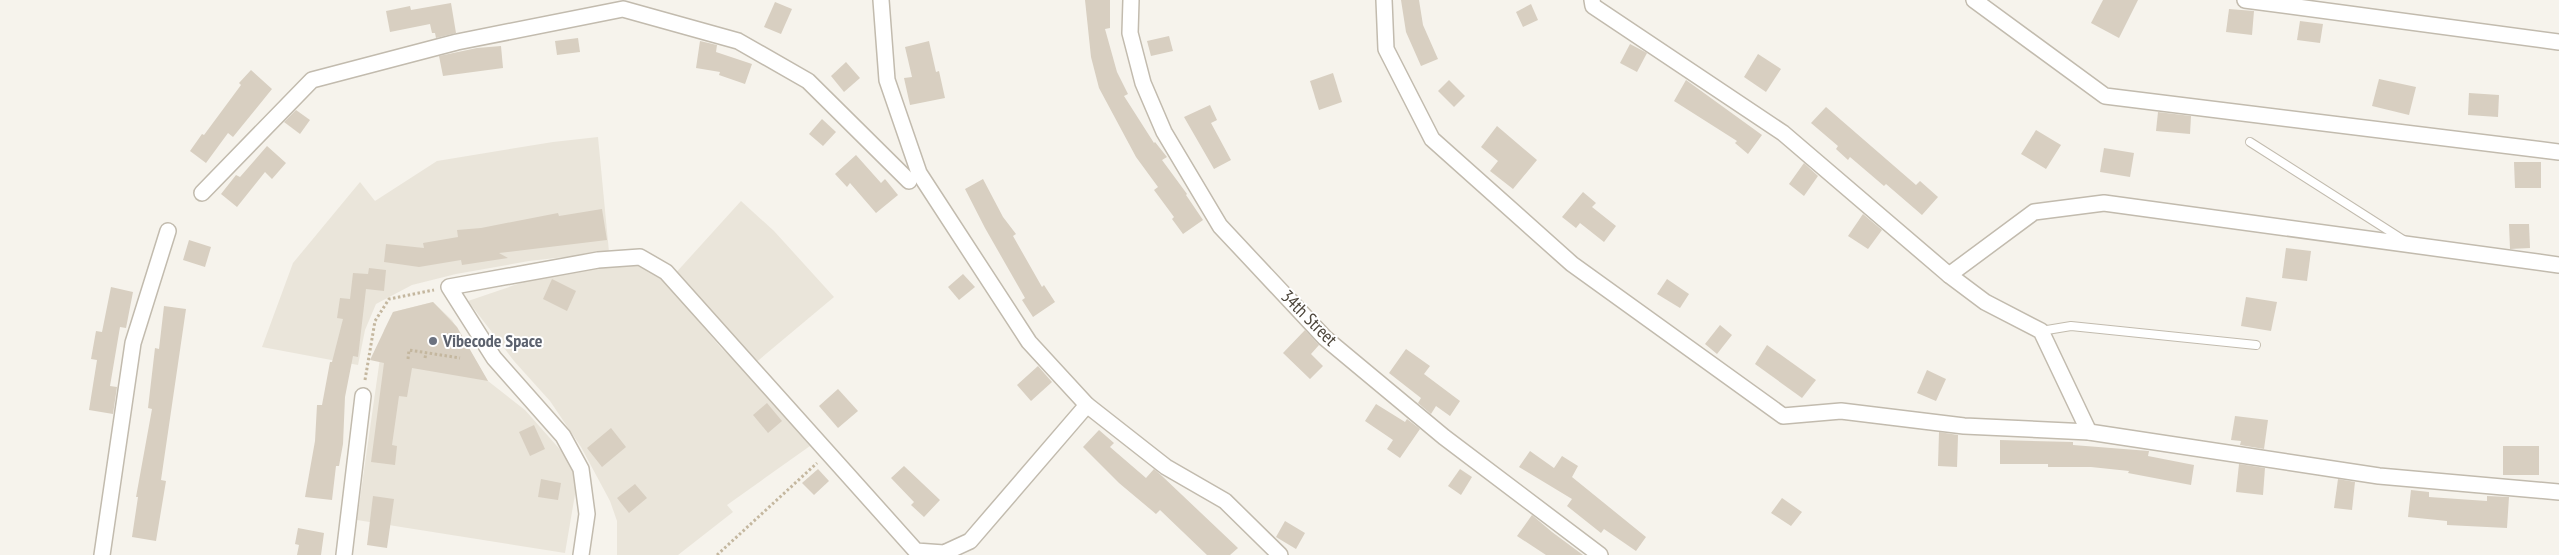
<svg xmlns="http://www.w3.org/2000/svg" width="2559" height="555" viewBox="0 0 2559 555" font-family="'PT Sans Narrow',sans-serif">
  <style>
    .residential { fill: #eae5da }
    .building { fill: #d8cfc1 }
    .lines { fill: none; stroke-linecap: round; stroke-linejoin: round }
    .lane-casing { stroke: #c2bbae; stroke-width: 10 }
    .street-casing { stroke: #c2bbae; stroke-width: 18 }
    .path { stroke: #c4b79f; stroke-width: 3; stroke-dasharray: 2.5 2.5; stroke-linecap: butt }
    .lane { stroke: #fff; stroke-width: 8 }
    .street { stroke: #fff; stroke-width: 15 }
    .worship-dot { fill: #6b7280; stroke: #fff; stroke-width: 2 }
    .labels { text-anchor: middle; stroke-width: 4; stroke-linejoin: round; paint-order: stroke }
    .street-label { font-size: 18px; fill: #4b4439; stroke: #fff }
    .worship-label { font-size: 18px; font-weight: bold; fill: #5b616d; stroke: #fff; text-anchor: start }
  </style>
  <rect width="100%" height="100%" fill="#f6f3ec"/>
  <!-- residential -->
  <g class="residential">
    <path d="M598,137L609,252L529,261L456,274L412,285L376,304L365,330L358,365L262,347L293,263L360,182L375,201L437,161L553,142Z"/>
    <path d="M741,201L774,231L834,297L754,364L673,276Z"/>
    <path d="M629,262L660,275L722,349L759,382L810,446L727,505L733,512L678,555H617V521L610,501L581,447L550,401L514,361L468,301L550,273Z"/>
    <path d="M433,302L452,320L488,381L525,410L579,471L565,553L357,520L384,330L393,312Z"/>
  </g>
  <!-- building -->
  <g class="building">
    <path d="M1085,0H1110V28L1105,29L1117,72L1128,94L1124,96L1154,143L1155,142L1167,157L1162,160L1187,194L1186,195L1203,220L1183,234L1172,219L1174,217L1154,190L1158,187L1136,157L1099,88L1091,57Z"/>
    <path d="M1401,0H1419L1423,25L1438,59L1421,66L1406,32Z"/>
    <path d="M2103,0H2138L2119,38L2091,23Z"/>
    <path d="M775,2L792,9L781,34L764,27Z"/>
    <path d="M451,3L456,33L436,38L435,33H432L430,24L390,32L386,11L410,6L411,10Z"/>
    <path d="M1531,4L1538,20L1523,27L1516,12Z"/>
    <path d="M2229,9L2254,11L2252,35L2226,32Z"/>
    <path d="M2300,21L2323,24L2320,43L2297,40Z"/>
    <path d="M1169,36L1173,51L1151,56L1147,41Z"/>
    <path d="M578,38L580,52L557,55L555,41Z"/>
    <path d="M700,41L717,45L716,52L752,64L745,84L719,75L720,72L696,68Z"/>
    <path d="M929,41L936,72L939,71L945,98L910,105L904,78L912,77L905,47Z"/>
    <path d="M1630,44L1647,53L1637,72L1620,63Z"/>
    <path d="M501,46L503,68L443,76L439,56L477,48Z"/>
    <path d="M1758,54L1781,69L1766,92L1744,77Z"/>
    <path d="M846,62L860,78L844,92L831,76Z"/>
    <path d="M251,70L272,89L233,137L228,133L206,163L190,151L202,134L204,135L241,85L239,83Z"/>
    <path d="M1333,73L1342,102L1319,110L1310,81Z"/>
    <path d="M2379,79L2416,87L2409,115L2372,106Z"/>
    <path d="M1449,80L1465,96L1454,107L1438,91Z"/>
    <path d="M1686,80L1762,135L1748,154L1735,143L1737,141L1674,101Z"/>
    <path d="M2469,93L2499,95L2498,117L2468,115Z"/>
    <path d="M1210,105L1217,120L1211,123L1231,160L1214,169L1184,117Z"/>
    <path d="M1826,107L1916,185L1920,181L1938,197L1922,215L1886,184L1884,186L1850,157L1848,160L1836,149L1838,146L1811,123Z"/>
    <path d="M296,110L310,120L300,134L284,122Z"/>
    <path d="M2158,112L2191,116L2190,134L2156,131Z"/>
    <path d="M822,119L836,132L823,146L809,134Z"/>
    <path d="M1497,126L1537,160L1513,189L1490,171L1498,161L1481,147Z"/>
    <path d="M2036,130L2061,145L2046,169L2021,154Z"/>
    <path d="M267,146L286,163L272,179L265,172L237,207L221,194L236,175L240,177Z"/>
    <path d="M2104,148L2134,153L2130,177L2100,172Z"/>
    <path d="M856,155L881,183L885,179L898,195L876,213L850,183L847,187L835,174Z"/>
    <path d="M2514,162H2541V188H2515Z"/>
    <path d="M1804,163L1818,176L1804,196L1789,184Z"/>
    <path d="M983,179L1003,217L1016,234L1013,236L1042,287L1044,285L1055,302L1033,317L1022,300L1025,298L985,228L965,189Z"/>
    <path d="M1583,192L1596,203L1592,207L1616,226L1604,242L1580,223L1576,228L1562,217Z"/>
    <path d="M602,209L607,240L499,253L508,258L462,265L461,260L419,267L384,262L386,244L424,248L423,243L458,237L457,230L481,228L558,213L559,216Z"/>
    <path d="M1863,214L1882,230L1868,249L1848,236Z"/>
    <path d="M2509,224H2529L2530,248L2510,249Z"/>
    <path d="M189,240L211,247L205,267L183,260Z"/>
    <path d="M2286,248L2311,251L2307,281L2282,278Z"/>
    <path d="M369,268L386,270L384,291L366,289L358,357L353,356L345,397L343,444L339,466H336L332,500L305,497L315,441L317,405H322L330,362H332L343,319L337,318L340,298L350,299L353,273L368,274Z"/>
    <path d="M963,274L975,287L959,300L948,287Z"/>
    <path d="M552,279L576,291L567,311L543,299Z"/>
    <path d="M1667,279L1689,294L1680,308L1657,294Z"/>
    <path d="M111,287L133,292L126,328L120,327L110,386L117,387L113,414L89,410L97,360L91,359L96,331L102,332Z"/>
    <path d="M2246,297L2277,302L2271,331L2241,326Z"/>
    <path d="M433,302L457,327L488,381L412,368L407,397L399,396L392,445L397,446L395,465L371,462L384,363L370,360L393,312Z"/>
    <path d="M164,306L186,309L161,480L166,481L156,541L132,537L138,497H136L152,409L148,408L155,348L159,349Z"/>
    <path d="M1720,325L1732,335L1717,354L1705,344Z"/>
    <path d="M1305,330L1319,345L1311,354L1323,366L1310,379L1283,353Z"/>
    <path d="M1767,345L1816,380L1802,398L1755,364Z"/>
    <path d="M1406,349L1430,366L1424,374L1460,401L1450,416L1436,406L1431,414L1418,403L1421,398L1389,373Z"/>
    <path d="M1038,366L1052,382L1031,401L1017,385Z"/>
    <path d="M1927,370L1946,379L1936,401L1917,393Z"/>
    <path d="M838,389L858,411L838,428L819,406Z"/>
    <path d="M767,403L782,421L768,433L753,415Z"/>
    <path d="M1376,404L1405,422L1407,419L1420,429L1400,458L1387,449L1393,440L1365,421Z"/>
    <path d="M2235,416L2268,420L2264,449L2240,445L2241,441L2231,440Z"/>
    <path d="M534,425L545,449L530,456L519,432Z"/>
    <path d="M611,428L626,447L602,467L587,448Z"/>
    <path d="M1099,430L1114,443L1110,447L1146,478L1154,469L1162,476L1238,548L1230,555H1207L1160,510L1156,514L1119,483L1083,447Z"/>
    <path d="M1939,432L1958,435L1957,467L1938,466Z"/>
    <path d="M2000,440L2073,442V445L2149,451L2148,456L2194,465L2191,485L2128,473L2129,471L2091,467H2048V464H2000Z"/>
    <rect x="2503" y="446" width="36" height="29"/>
    <path d="M1530,451L1554,468L1562,456L1578,466L1572,477L1646,537L1636,551L1604,529L1601,533L1567,506L1572,499L1519,467Z"/>
    <path d="M2239,464L2265,468L2263,495L2236,492Z"/>
    <path d="M904,466L940,500L924,517L911,505L914,502L891,478Z"/>
    <path d="M818,469L829,481L814,495L802,483Z"/>
    <path d="M1460,469L1472,477L1461,495L1448,486Z"/>
    <path d="M541,479L561,483L558,500L538,497Z"/>
    <path d="M2338,479L2355,482L2352,510L2334,508Z"/>
    <path d="M635,484L647,498L629,513L617,498Z"/>
    <path d="M2411,490L2429,492V497L2487,501V496L2509,497L2507,528L2447,525V521L2408,517Z"/>
    <path d="M373,496L394,499L387,548L367,545Z"/>
    <path d="M1782,498L1802,512L1791,526L1771,513Z"/>
    <path d="M1532,515L1552,532L1583,555H1546L1517,536Z"/>
    <path d="M1285,521L1305,533L1296,549L1276,537Z"/>
    <path d="M298,528L324,533L321,555H297L299,545L295,544Z"/>
  </g>
  <g class="lines">
    <defs>
      <g id="lane">
        <path d="M2250,142L2405,241"/>
        <path d="M2041,331L2071,326L2256,345"/>
      </g>
      <g id="street">
        <path d="M881,0L887,80L919,173L1029,342L1087,405L1166,467L1225,501L1280,555"/>
        <path d="M1131,0L1130,33L1143,83L1164,132L1220,226L1325,338L1444,437L1600,555"/>
        <path d="M1384,0L1386,49L1432,139L1572,264L1783,416L1841,411L1964,426L2089,432L2379,476L2559,492"/>
        <path d="M1592,0L1593,6L1783,133L1949,275L1985,302L2041,331L2089,432"/>
        <path d="M1974,0L2105,96L2559,152"/>
        <path d="M2245,0L2559,42"/>
        <path d="M202,193L312,80L457,42L623,9L738,41L808,81L909,181"/>
        <path d="M1949,275L2034,212L2104,203L2559,265"/>
        <path d="M102,555L133,343L168,231"/>
        <path d="M344,555L363,396"/>
        <path d="M581,555L587,514L581,469L563,436L494,358L449,287L598,260L640,257L666,272L916,551L944,553L970,541L1087,405"/>
      </g>
    </defs>
    <!-- lane casing -->
    <use href="#lane" class="lane-casing"/>
    <!-- street casing -->
    <use href="#street" class="street-casing"/>
    <!-- path -->
    <g class="path">
      <path d="M425,358L426,353"/>
      <path d="M408,359L409,350L460,358"/>
      <path d="M365,380L375,321L389,299L434,290"/>
      <path d="M717,555L817,463"/>
    </g>
    <!-- lane -->
    <use href="#lane" class="lane"/>
    <!-- street -->
    <use href="#street" class="street"/>
  </g>
  <!-- markers -->
  <circle class="worship-dot" cx="433" cy="341" r="5"/>
  <g class="labels">
    <!-- street labels -->
    <g class="street-label">
      <text transform="translate(1309 318) rotate(45)" y="6">34th Street</text>
    </g>
    <!-- worship labels -->
    <g class="worship-label">
      <text x="443" y="347">Vibecode Space</text>
    </g>
  </g>
</svg>
